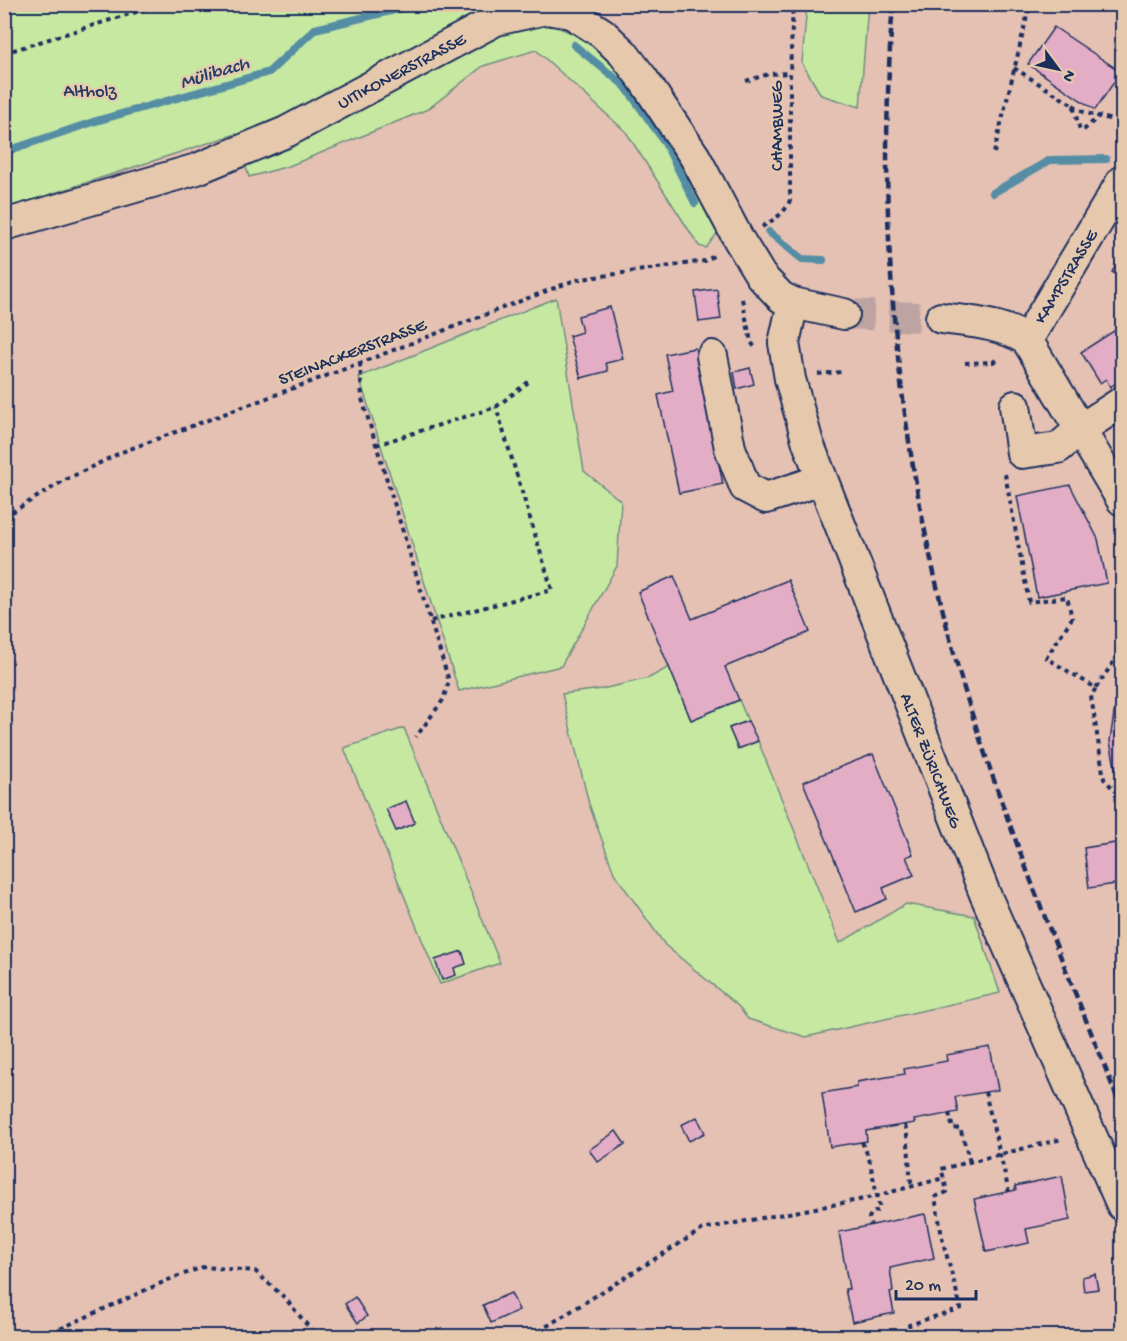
<svg xmlns="http://www.w3.org/2000/svg" width="1127" height="1341" viewBox="0 0 1127 1341" font-family="'Gochi Hand',sans-serif">
  <style>
    .green { fill: #c6e8a1; stroke: #708c80; stroke-width: 1.5 }
    .lines { fill: none; stroke-linecap: round; stroke-linejoin: round }
    .stream { stroke: #558ea4; stroke-width: 8 }
    .building { fill: #e3adc6; stroke: #1b2f5e; stroke-width: 1.5 }
    .minor-tunnel { stroke: #bda4a3; stroke-width: 30; stroke-dasharray: 30 15; stroke-linecap: butt }
    .minor-casing { stroke: #1b2f5e; stroke-width: 34 }
    .path { stroke: #1b2f5e; stroke-width: 4; stroke-dasharray: 4.5 4.5; stroke-linecap: butt }
    .minor { stroke: #e6c9ad; stroke-width: 30 }
    .rail { stroke: #1b2f5e; stroke-width: 4.5; stroke-dasharray: 9 4.5; stroke-linecap: butt }
    .labels { text-anchor: middle; stroke-width: 4.5; stroke-linejoin: round; paint-order: stroke }
    .street-label { font-size: 18px; fill: #1b2f5e; stroke: #e6c9ad }
    .park-label { font-size: 18px; fill: #243861; stroke: #e6c9ad }
    .water-label { font-size: 20px; font-style: italic; fill: #253f6a; stroke: #e6c9ad }
  </style>
  <rect width="100%" height="100%" fill="#e5c1b4"/>
  <filter id="ink" filterUnits="userSpaceOnUse"><feTurbulence type="fractalNoise" baseFrequency=".0167" numOctaves="2"/><feDisplacementMap in="SourceGraphic" scale="12" xChannelSelector="R" yChannelSelector="G"/><feConvolveMatrix kernelMatrix="1 2 1 2 8 2 1 2 1" color-interpolation-filters="sRGB"/></filter>
  <g filter="url(#ink)">
    <!-- green -->
    <g class="green">
      <path d="M547,4L551,24L596,44L639,90L719,231L706,248L699,246L626,132L536,50L483,66L428,109L289,166L249,177L236,134L5,209V5Z"/>
      <path d="M807,5H868L860,107L821,95L802,63Z"/>
      <path d="M556,298L584,471L621,501L617,566L561,666L459,691L359,377Z"/>
      <path d="M669,667L691,720L739,700L748,721L729,728L738,749L758,741L840,943L906,904L974,916L1000,993L806,1037L748,1019L738,1006L665,945L614,873L589,804L562,694L602,689L649,678Z"/>
      <path d="M404,728L500,963L440,984L344,748Z"/>
    </g>
    <g class="lines">
      <!-- stream -->
      <g class="stream">
        <path d="M574,45L625,86L664,141L695,203"/>
        <path d="M4,152L96,121L269,72L315,29L420,4"/>
        <path d="M993,193L1050,160L1106,159"/>
        <path d="M769,232L802,259L823,260"/>
      </g>
    </g>
    <!-- building -->
    <g class="building">
      <path d="M1054,27L1121,72L1095,110L1028,64Z"/>
      <path d="M1122,255V278L1112,272Z"/>
      <path d="M717,289L721,319L699,322L695,292Z"/>
      <path d="M610,307L623,359L606,363L608,371L581,378L569,336L582,332L578,316Z"/>
      <path d="M1120,327L1122,331V379L1110,387L1106,379L1100,383L1081,352Z"/>
      <path d="M695,348L723,484L679,493L658,395L673,391L665,354Z"/>
      <path d="M750,368L754,384L737,389L734,372Z"/>
      <path d="M1070,485L1098,539L1107,583L1037,597L1017,496Z"/>
      <path d="M674,576L692,619L788,580L810,632L725,667L739,700L691,720L638,592Z"/>
      <path d="M1122,681V783L1115,767L1110,741L1114,713L1121,698L1114,695Z"/>
      <path d="M748,721L758,741L738,749L729,728Z"/>
      <path d="M873,754L913,854L906,857L914,875L883,888L887,899L856,912L803,782Z"/>
      <path d="M406,801L415,823L396,831L386,809Z"/>
      <path d="M1122,842V883L1089,888L1084,848Z"/>
      <path d="M1122,948V990L1118,991L1114,949Z"/>
      <path d="M462,951L466,964L454,968L456,975L442,980L435,960Z"/>
      <path d="M990,1047L998,1090L955,1097L958,1112L914,1120L915,1123L866,1131L867,1141L830,1147L822,1093L857,1087V1082L905,1074L904,1069L947,1061L946,1055Z"/>
      <path d="M697,1117L705,1133L689,1141L681,1125Z"/>
      <path d="M616,1131L625,1144L598,1162L589,1150Z"/>
      <path d="M1062,1176L1070,1220L1026,1229L1029,1243L986,1252L974,1199L1016,1190L1015,1186Z"/>
      <path d="M925,1214L934,1258L890,1268L893,1291L890,1292L894,1313L852,1322L845,1289H849L839,1232Z"/>
      <path d="M1095,1274L1098,1289L1084,1291L1082,1277Z"/>
      <path d="M511,1293L519,1310L491,1323L483,1305Z"/>
      <path d="M355,1297L367,1316L358,1323L345,1304Z"/>
    </g>
    <g class="lines">
      <!-- minor-tunnel -->
      <path class="minor-tunnel" d="M844,314L941,318"/>
      <defs>
        <g id="minor">
          <path d="M4,225L197,169L286,132L496,20L546,9L571,13L602,33L623,53L643,79L695,157L739,240L761,276L781,297L793,303L844,314"/>
          <path d="M793,303L784,343L790,379L808,443L985,894L1122,1205"/>
          <path d="M941,318C971,322 1000,323 1027,340L1122,500"/>
          <path d="M1027,340L1122,181"/>
          <path d="M712,356L730,448L745,487L766,498L806,485L821,478"/>
          <path d="M1015,406L1022,453L1058,448L1081,429L1122,402"/>
        </g>
      </defs>
      <!-- minor casing -->
      <use href="#minor" class="minor-casing"/>
      <!-- path -->
      <g class="path">
        <path d="M1111,4H1116"/>
        <path d="M4,53L162,4"/>
        <path d="M1014,68L1073,105L1080,130L1085,129L1099,116L1122,123"/>
        <path d="M746,81L769,74L790,73"/>
        <path d="M1073,105L1085,113L1099,116"/>
        <path d="M994,153L1030,4"/>
        <path d="M762,227C774,219 785,214 790,200V73L793,4"/>
        <path d="M742,299L751,342L756,349"/>
        <path d="M360,363L362,399L449,681L443,700L416,737"/>
        <path d="M965,363L993,362L999,358"/>
        <path d="M818,374L842,372"/>
        <path d="M376,445L496,407L531,380"/>
        <path d="M1005,474L1029,602L1067,597L1072,618L1046,658L1096,688L1091,696L1104,779L1122,798"/>
        <path d="M4,517L65,480L122,452L334,373L575,280L705,261L717,254"/>
        <path d="M431,621L552,590L496,407"/>
        <path d="M1096,688L1122,649"/>
        <path d="M985,1092L1009,1192"/>
        <path d="M949,1113L953,1129L960,1128L970,1162"/>
        <path d="M905,1125C910,1146 908,1166 912,1187"/>
        <path d="M862,1142L869,1158L880,1209L871,1214L869,1218L871,1226"/>
        <path d="M44,1336L168,1280L203,1267L255,1271L285,1298L316,1336"/>
        <path d="M531,1336L703,1229L864,1199L944,1178L941,1169L1062,1139"/>
        <path d="M911,1336L909,1325L961,1308L943,1242L935,1197L947,1192L944,1178"/>
      </g>
      <!-- minor -->
      <use href="#minor" class="minor"/>
      <!-- rail -->
      <path class="rail" d="M893,4C875,229 898,458 960,675C1004,824 1065,966 1122,1110"/>
    </g>
  </g>
  <g class="labels">
    <!-- street labels -->
    <g class="street-label">
      <text transform="translate(401 70) rotate(-28)" y="6">UITIKONERSTRASSE</text>
      <text transform="translate(776 126) rotate(-90)" y="6">CHAMBWEG</text>
      <text transform="translate(1065 276) rotate(-59)" y="6">KAMPSTRASSE</text>
      <text transform="translate(352 351) rotate(-21)" y="6">STEINACKERSTRASSE</text>
      <text transform="translate(932 760) rotate(69)" y="6">ALTER ZÜRICHWEG</text>
    </g>
    <!-- park labels -->
    <g class="park-label">
      <text x="90" y="96">Altholz</text>
    </g>
    <!-- water labels -->
    <g class="water-label">
      <text transform="translate(214 71) rotate(-17)" y="7">Mülibach</text>
    </g>
  </g>
  <!-- margin -->
  <rect width="1127" height="1341" fill="none" stroke="#e6c9ad" stroke-width="24"/>
  <rect x="12" y="12" width="1103" height="1317" fill="none" stroke="#1b2f5e" stroke-width="2" filter="url(#ink)"/>
  <!-- north arrow -->
  <g transform="translate(1058 69) rotate(123)" stroke="#e6c9ad" stroke-width="4.5" paint-order="stroke">
  <path d="M0-4.5L10 22L0 15L-10 22Z" fill="#1b2f5e"/>
  <text y="-9" font-size="16" font-weight="bold" text-anchor="middle" fill="#1b2f5e">N</text>
  </g>
  <!-- scale -->
  <path d="M896 1290v9h80v-9" fill="none" stroke="#1b2f5e" stroke-width="3"/>
  <text x="905" y="1290" font-size="18" fill="#1b2f5e" stroke="#e6c9ad" stroke-width="4.5" paint-order="stroke">20 m</text>
</svg>
